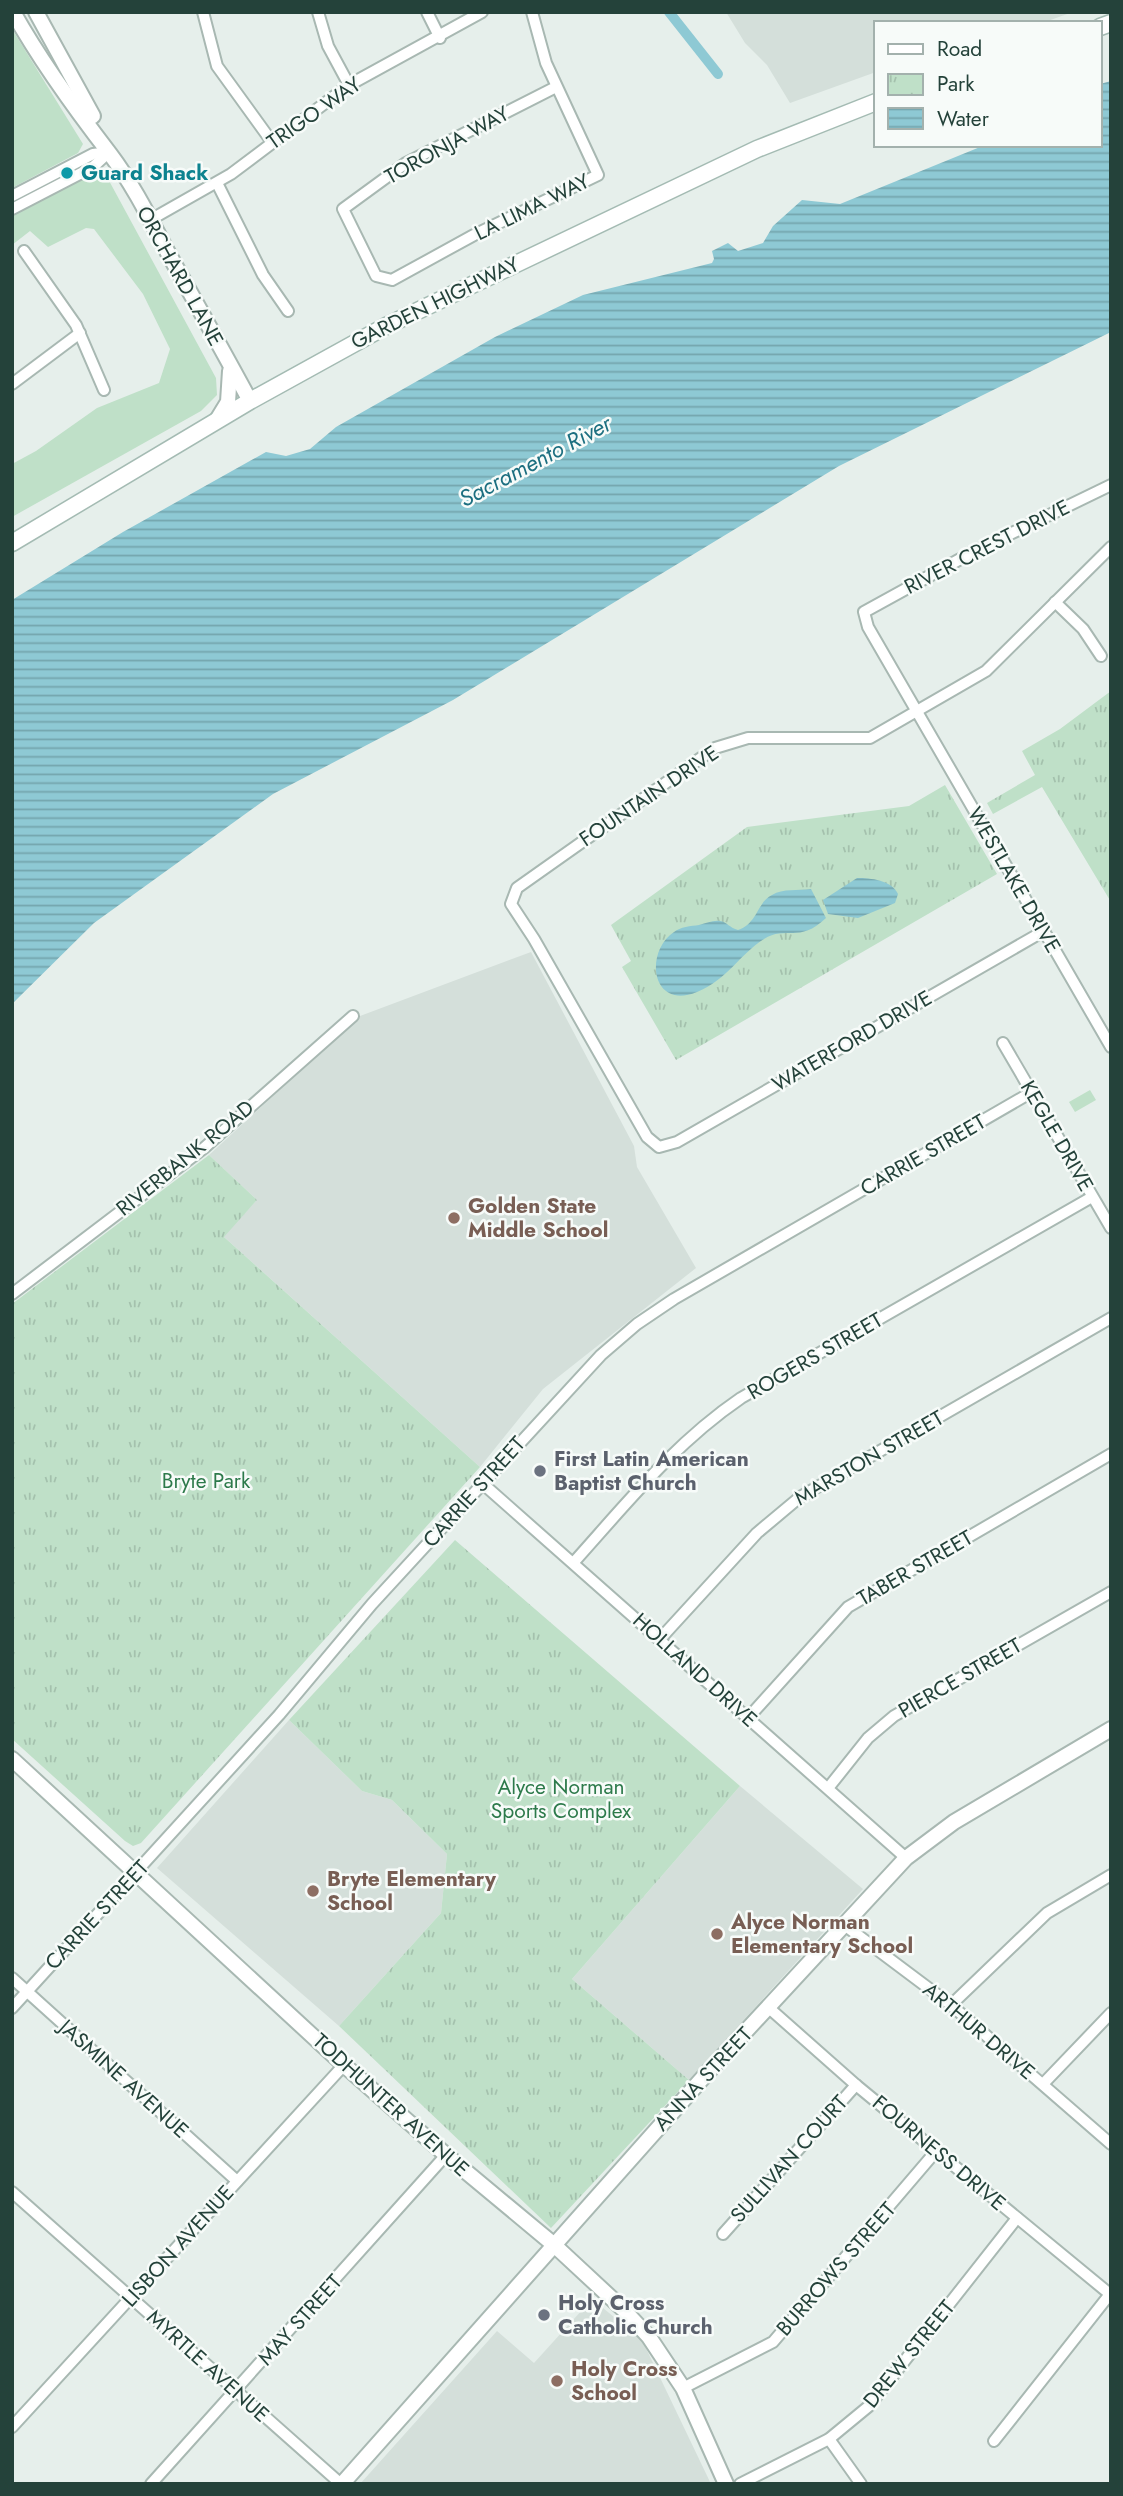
<svg xmlns="http://www.w3.org/2000/svg" width="1123" height="2496" viewBox="0 0 1123 2496" font-family="Jost,sans-serif">
  <style>
    .built { fill: #d4dfda }
    .grass { fill: #bfe0c8 }
    .park { fill: url(#park-tufts) }
    .water { fill: url(#water-rules) }
    .lines { fill: none; stroke-linecap: round; stroke-linejoin: round }
    .canal { stroke: #8ec9d4; stroke-width: 10 }
    .minor-casing { stroke: #a8b8b2; stroke-width: 14 }
    .tertiary-casing { stroke: #a8b8b2; stroke-width: 18 }
    .secondary-casing { stroke: #a4bbb3; stroke-width: 19 }
    .minor { stroke: #fff; stroke-width: 10 }
    .tertiary { stroke: #fff; stroke-width: 14 }
    .secondary { stroke: #fff; stroke-width: 16 }
    .culture-dot { fill: #0f9aa8; stroke: #f7fbf9; stroke-width: 2.5 }
    .education-dot { fill: #8d6e63; stroke: #f7fbf9; stroke-width: 2.5 }
    .worship-dot { fill: #6b7280; stroke: #f7fbf9; stroke-width: 2.5 }
    .labels { text-anchor: middle; stroke-width: 5; stroke-linejoin: round; paint-order: stroke }
    .street-label { font-size: 21px; fill: #24423a; stroke: #f7fbf9 }
    .culture-label { font-size: 21px; font-weight: bold; fill: #0d838f; stroke: #f7fbf9; text-anchor: start }
    .education-label { font-size: 21px; font-weight: bold; fill: #785e54; stroke: #f7fbf9; text-anchor: start }
    .worship-label { font-size: 21px; font-weight: bold; fill: #5b616d; stroke: #f7fbf9; text-anchor: start }
    .park-label { font-size: 21px; fill: #2d7a4b; stroke: #f7fbf9 }
    .water-label { font-size: 23px; font-style: italic; fill: #1c6f80; stroke: #f7fbf9 }
  </style>
  <defs>
    <pattern id="park-tufts" width="24" height="20" patternUnits="userSpaceOnUse" patternTransform="scale(1.75)"><rect width="24" height="20" fill="#bfe0c8"/><path d="M3 7l-1-3M5 7V3M7 7l1-3M15 17l-1-3M17 17v-4M19 17l1-3" fill="none" stroke="#a4c1ad"/></pattern>
    <pattern id="water-rules" width="6" height="5" patternUnits="userSpaceOnUse" patternTransform="scale(1.75)"><rect width="6" height="5" fill="#8ec9d4"/><path d="M0 2.5h6" fill="none" stroke="#74a5ad"/></pattern>
  </defs>
  <rect width="100%" height="100%" fill="#e6efeb"/>
  <!-- built -->
  <g class="built">
    <path d="M726,12H1073L1042,23H876V72L790,103L767,65L745,43Z"/>
    <path d="M531,952L634,1146L637,1167L696,1268L543,1389L480,1467L223,1236L257,1200L209,1155L360,1016Z"/>
    <path d="M289,1720L362,1791L392,1800L447,1854L441,1913L339,2026L157,1868Z"/>
    <path d="M740,1786L863,1889L689,2080L572,1979Z"/>
    <path d="M592,2299L642,2340L711,2484H360L497,2331L534,2363Z"/>
  </g>
  <!-- grass -->
  <g class="grass">
    <path d="M12,29L83,144L78,153L12,188Z"/>
    <path d="M99,169L107,177L216,378L217,395L201,411L12,517V464L36,451L97,408L159,383L170,349L143,294L94,229L86,228L48,247L30,231L12,245V212Z"/>
    <path d="M1090,1090L1096,1100L1075,1112L1069,1102Z"/>
  </g>
  <!-- park -->
  <g class="park">
    <path d="M1111,691V902L1042,787L993,814L987,803L1035,775L1022,751L1060,729Z"/>
    <path d="M945,785L997,874L676,1060L622,967L631,961L611,925L747,827L909,806Z"/>
    <path d="M209,1155L257,1200L224,1237L480,1467L141,1843L133,1846L125,1841L12,1739V1304Z"/>
    <path d="M455,1540L740,1786L572,1979L689,2080L551,2228L339,2026L441,1913L447,1854L392,1800L362,1791L289,1720Z"/>
  </g>
  <!-- water -->
  <g class="water">
    <path d="M1111,81V332L839,466L453,700L273,794L94,923L12,1004V600L123,532L266,452L286,456L310,449L336,427L495,337L583,295L712,263L714,259L712,251L728,243L738,251L763,243L773,226L802,200L840,204L985,145H1100V84Z"/>
    <path d="M857,878C871,878 891,880 898,894L895,903L858,918L828,914L823,900Z"/>
    <path d="M811,889L826,918C799,944 786,925 764,939C739,955 728,979 697,992C651,1011 644,952 674,932C680,927 691,926 699,925C707,923 713,920 720,921C727,922 730,928 738,930C758,923 757,902 772,895C783,888 798,891 811,889Z"/>
  </g>
  <g class="lines">
    <!-- canal -->
    <path class="canal" d="M669,12L718,74"/>
    <defs>
      <g id="minor">
        <path d="M203,12L217,66L272,142"/>
        <path d="M318,12L328,46L349,85"/>
        <path d="M427,12L440,38"/>
        <path d="M532,12L546,63L598,175L474,235L392,280L376,276L343,209L406,163L556,87"/>
        <path d="M217,183L263,275L288,311"/>
        <path d="M12,196L93,154L109,152"/>
        <path d="M12,209L93,167L109,152"/>
        <path d="M150,220L231,174L349,85L482,12"/>
        <path d="M24,251L76,325L104,390"/>
        <path d="M12,384L80,333"/>
        <path d="M1111,485L973,552L864,612L868,627L1111,1047"/>
        <path d="M1055,602L1083,629L1101,656"/>
        <path d="M1044,931L677,1142L659,1147L647,1137L534,939L511,904L517,888L715,748L748,738H870L986,671L1111,547"/>
        <path d="M1003,1043L1111,1228"/>
        <path d="M12,1294L204,1148L353,1016"/>
        <path d="M482,1483L906,1858"/>
        <path d="M574,1562C627,1503 675,1443 741,1398L1092,1197"/>
        <path d="M660,1639L757,1533L800,1497L1111,1318"/>
        <path d="M748,1718L848,1607L1111,1454"/>
        <path d="M829,1787L868,1738L894,1716L1111,1592"/>
        <path d="M843,1924L951,2005L1111,2144"/>
        <path d="M12,1978L237,2181"/>
        <path d="M951,2005L1047,1913L1111,1875"/>
        <path d="M12,2008L279,1715L372,1604L601,1355L637,1324L674,1299L1032,1092"/>
        <path d="M769,2008L856,2085L1111,2295"/>
        <path d="M1043,2084L1111,2013"/>
        <path d="M12,2192L341,2484"/>
        <path d="M723,2234L856,2085"/>
        <path d="M683,2388L773,2342L937,2150"/>
        <path d="M12,2427L344,2065"/>
        <path d="M829,2439L861,2484"/>
        <path d="M994,2441L1110,2294"/>
        <path d="M151,2484L446,2155"/>
        <path d="M740,2484L829,2439L869,2406L1017,2218"/>
      </g>
      <g id="tertiary">
        <path d="M13,12C41,62 76,110 110,154C132,183 150,219 167,251C195,301 223,351 250,401"/>
        <path d="M36,12L93,116"/>
        <path d="M217,420L228,402L230,371"/>
        <path d="M12,1759L344,2065L446,2155L553,2244L623,2309L649,2337L683,2388L726,2484"/>
        <path d="M342,2484L708,2072L906,1858L954,1822L1111,1729"/>
      </g>
      <g id="secondary">
        <path d="M1100,27L1111,23"/>
        <path d="M12,543L250,401L386,326L757,149L876,102"/>
      </g>
    </defs>
    <!-- minor casing -->
    <use href="#minor" class="minor-casing"/>
    <!-- tertiary casing -->
    <use href="#tertiary" class="tertiary-casing"/>
    <!-- secondary casing -->
    <use href="#secondary" class="secondary-casing"/>
    <!-- minor -->
    <use href="#minor" class="minor"/>
    <!-- tertiary -->
    <use href="#tertiary" class="tertiary"/>
    <!-- secondary -->
    <use href="#secondary" class="secondary"/>
  </g>
  <!-- markers -->
  <circle class="culture-dot" cx="67" cy="173" r="7"/>
  <g class="education-dot">
    <circle cx="454" cy="1218" r="7"/>
    <circle cx="313" cy="1891" r="7"/>
    <circle cx="717" cy="1934" r="7"/>
    <circle cx="557" cy="2381" r="7"/>
  </g>
  <g class="worship-dot">
    <circle cx="540" cy="1471" r="7"/>
    <circle cx="544" cy="2315" r="7"/>
  </g>
  <g class="labels">
    <!-- street labels -->
    <g class="street-label">
      <text transform="translate(314 113) rotate(-35)" y="7">TRIGO WAY</text>
      <text transform="translate(447 145) rotate(-29)" y="7">TORONJA WAY</text>
      <text transform="translate(532 207) rotate(-26)" y="7">LA LIMA WAY</text>
      <text transform="translate(180 276) rotate(61)" y="7">ORCHARD LANE</text>
      <text transform="translate(435 303) rotate(-26)" y="7">GARDEN HIGHWAY</text>
      <text transform="translate(987 547) rotate(-27)" y="7">RIVER CREST DRIVE</text>
      <text transform="translate(649 796) rotate(-34)" y="7">FOUNTAIN DRIVE</text>
      <text transform="translate(1014 880) rotate(60)" y="7">WESTLAKE DRIVE</text>
      <text transform="translate(852 1041) rotate(-30)" y="7">WATERFORD DRIVE</text>
      <text transform="translate(1057 1136) rotate(60)" y="7">KEGLE DRIVE</text>
      <text transform="translate(923 1155) rotate(-30)" y="7">CARRIE STREET</text>
      <text transform="translate(185 1158) rotate(-39)" y="7">RIVERBANK ROAD</text>
      <text transform="translate(815 1356) rotate(-30)" y="7">ROGERS STREET</text>
      <text transform="translate(869 1458) rotate(-30)" y="7">MARSTON STREET</text>
      <text transform="translate(474 1492) rotate(-48)" y="7">CARRIE STREET</text>
      <text transform="translate(915 1568) rotate(-30)" y="7">TABER STREET</text>
      <text transform="translate(695 1670) rotate(42)" y="7">HOLLAND DRIVE</text>
      <text transform="translate(960 1678) rotate(-30)" y="7">PIERCE STREET</text>
      <text transform="translate(97 1915) rotate(-47)" y="7">CARRIE STREET</text>
      <text transform="translate(979 2031) rotate(40)" y="7">ARTHUR DRIVE</text>
      <text transform="translate(124 2079) rotate(42)" y="7">JASMINE AVENUE</text>
      <text transform="translate(703 2079) rotate(-47)" y="7">ANNA STREET</text>
      <text transform="translate(391 2105) rotate(42)" y="7">TODHUNTER AVENUE</text>
      <text transform="translate(939 2153) rotate(40)" y="7">FOURNESS DRIVE</text>
      <text transform="translate(789 2159) rotate(-48)" y="7">SULLIVAN COURT</text>
      <text transform="translate(178 2246) rotate(-48)" y="7">LISBON AVENUE</text>
      <text transform="translate(836 2269) rotate(-49)" y="7">BURROWS STREET</text>
      <text transform="translate(300 2320) rotate(-48)" y="7">MAY STREET</text>
      <text transform="translate(909 2354) rotate(-51)" y="7">DREW STREET</text>
      <text transform="translate(208 2366) rotate(42)" y="7">MYRTLE AVENUE</text>
    </g>
    <!-- culture labels -->
    <g class="culture-label">
      <text x="81" y="180">Guard Shack</text>
    </g>
    <!-- education labels -->
    <g class="education-label">
      <text x="468" y="1213">Golden State<tspan x="468" dy="24">Middle School</tspan></text>
      <text x="327" y="1886">Bryte Elementary<tspan x="327" dy="24">School</tspan></text>
      <text x="731" y="1929">Alyce Norman<tspan x="731" dy="24">Elementary School</tspan></text>
      <text x="571" y="2376">Holy Cross<tspan x="571" dy="24">School</tspan></text>
    </g>
    <!-- worship labels -->
    <g class="worship-label">
      <text x="554" y="1466">First Latin American<tspan x="554" dy="24">Baptist Church</tspan></text>
      <text x="558" y="2310">Holy Cross<tspan x="558" dy="24">Catholic Church</tspan></text>
    </g>
    <!-- park labels -->
    <g class="park-label">
      <text x="206" y="1488">Bryte Park</text>
      <text x="561" y="1794">Alyce Norman<tspan x="561" dy="24">Sports Complex</tspan></text>
    </g>
    <!-- water labels -->
    <g class="water-label">
      <text transform="translate(535 461) rotate(-28)" y="8">Sacramento River</text>
    </g>
  </g>
  <!-- border -->
  <rect width="1123" height="2496" fill="none" stroke="#24423a" stroke-width="28"/>
  <!-- legend -->
  <rect x="874" y="21" width="228" height="126" fill="#f7fbf9" stroke="#a3b1ad" stroke-width="2"/>
  <rect x="888" y="44" width="35" height="10" fill="#ffffff" stroke="#a3b1ad" stroke-width="2"/>
  <text x="937" y="56" font-size="21" fill="#24423a">Road</text>
  <rect x="888" y="74" width="35" height="21" fill="url(#park-tufts)" stroke="#a3b1ad" stroke-width="2"/>
  <text x="937" y="91" font-size="21" fill="#24423a">Park</text>
  <rect x="888" y="108" width="35" height="21" fill="url(#water-rules)" stroke="#a3b1ad" stroke-width="2"/>
  <text x="937" y="126" font-size="21" fill="#24423a">Water</text>
</svg>
